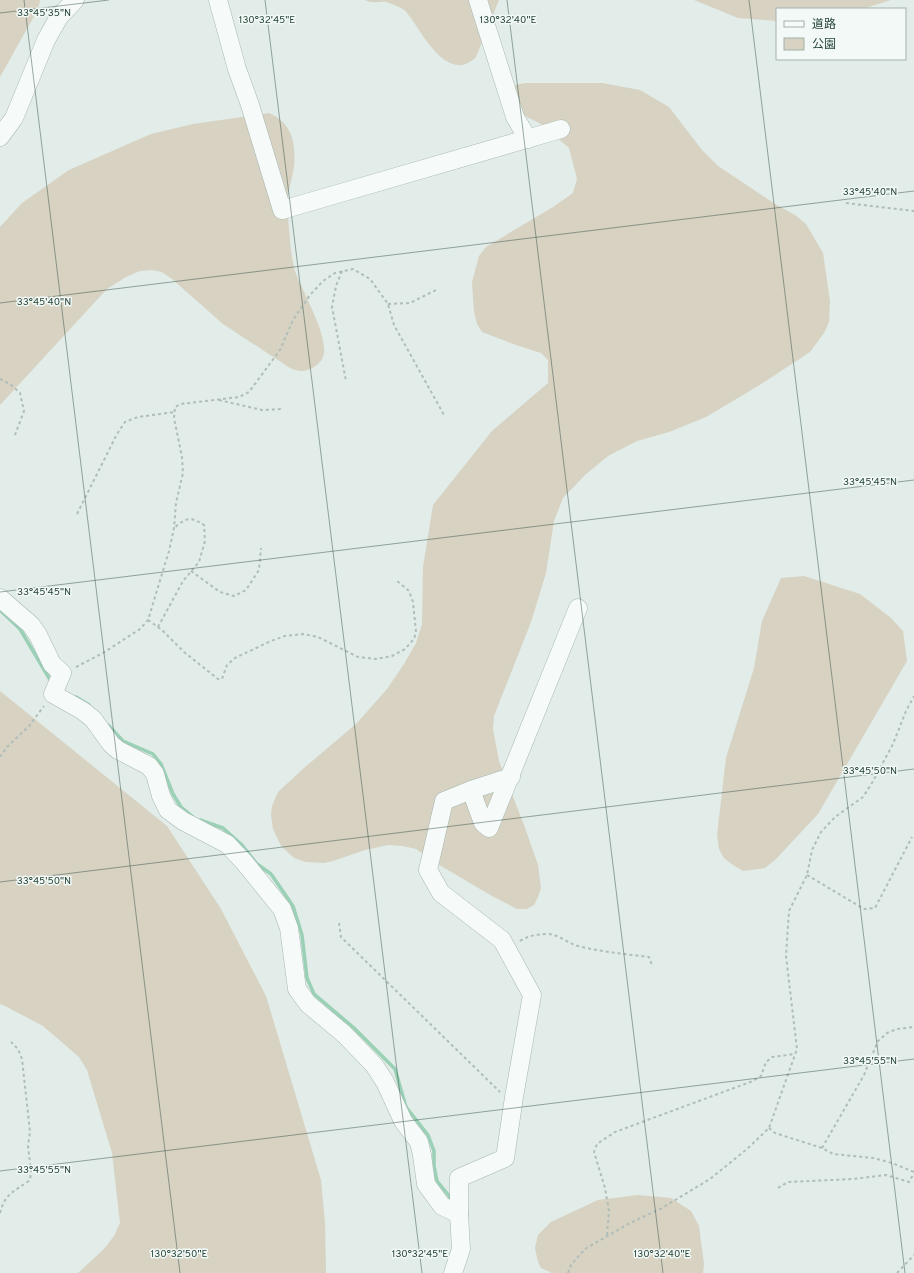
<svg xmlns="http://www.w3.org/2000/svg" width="914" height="1273" viewBox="0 0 914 1273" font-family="Overpass,'Noto Sans JP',sans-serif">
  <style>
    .green { fill: #d7d2c2 }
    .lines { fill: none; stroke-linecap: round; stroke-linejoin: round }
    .stream { stroke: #9ad0b5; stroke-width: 3.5 }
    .minor-casing { stroke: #a6b7b1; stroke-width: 19 }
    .path { stroke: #b0bdb8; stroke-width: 2; stroke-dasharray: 3 3; stroke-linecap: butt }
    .minor { stroke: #f6faf8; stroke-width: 18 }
    .ticks { fill: none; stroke: #28473b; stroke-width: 1; stroke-opacity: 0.45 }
    .ticks-label { font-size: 10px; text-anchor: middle; fill: #28473b; stroke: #f3f9f6; stroke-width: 3; stroke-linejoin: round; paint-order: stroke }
  </style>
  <rect width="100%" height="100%" fill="#e2ece8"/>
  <!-- green -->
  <g class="green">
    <path d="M0,0H40L38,9L0,77Z"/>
    <path d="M365,0H499L476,57C450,83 426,40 413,21C410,17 407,12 403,9C399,7 391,3 386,2C379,1 372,4 365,0Z"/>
    <path d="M694,0H891L862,9H777V21L738,18Z"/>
    <path d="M526,83H602L640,90L669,107L702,150L718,166L775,204L795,215L806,224L823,253L830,301L829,322L824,333L810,352L758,386L706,417L669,432L637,441L608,456L585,475L563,498L554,521L546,573L531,622L494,716L493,729L499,761L524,825L538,865L541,888L538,897L534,905L527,909H517L492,896L441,866L416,849L403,846L388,845L365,850L333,861L324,863L306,862L294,858L281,846L273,829L271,815L272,806L278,792L304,768L357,723L387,689L404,664L416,643L422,624L423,567L433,505L492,431L548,383V360L541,353L516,345L482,332L477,324L474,312L472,282L479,256L486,247L553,207L573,193L577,179L569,148L541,124L511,109L509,86Z"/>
    <path d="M269,113C292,123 296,143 294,166C293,176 289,186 288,196C287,211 289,227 290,241C291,252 293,265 296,274C303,292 330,339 323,357C320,365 309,371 301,371C298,371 293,369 290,368L223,324L172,279L162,272L152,270L140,271L126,277L107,289L0,405V227L22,203L69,170L151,134L193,124Z"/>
    <path d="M804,576L860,594L891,618L903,631L907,661L818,814L776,859L765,868L743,871L730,863L724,858L719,849L717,835L726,758L754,668L762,621L781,578Z"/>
    <path d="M0,691L167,826L221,909L266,996L321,1180L325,1223L326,1273H78L104,1249L114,1236L120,1223L112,1153L87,1070L79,1057L43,1026L5,1006L0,1004Z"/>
    <path d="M638,1195L671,1198L691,1211L699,1226L704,1264L703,1273H552L541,1268L538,1262L535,1248L538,1235L551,1222L598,1200Z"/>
  </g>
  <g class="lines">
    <!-- stream -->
    <g class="stream">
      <path d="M0,610L20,629L49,678L52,681"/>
      <path d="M76,697L89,705"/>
      <path d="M108,725L123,741L153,754L161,764L173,794L181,807L193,817"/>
      <path d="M200,820L223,828L242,845L257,864L271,874L293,906L302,935L307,978L314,994L354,1028L395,1069L406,1107L428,1135L434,1151V1166L437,1181L450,1197V1204"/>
    </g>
    <defs>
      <g id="minor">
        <path d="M218,0L237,69L250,105L282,210L561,129"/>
        <path d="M478,0L515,117L528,139"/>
        <path d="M0,137L14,118L46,40L59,17L75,0"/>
        <path d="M0,598L31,625L38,635L52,664L62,673L53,694L83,711L93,719L111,744L118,750L149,766L155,774L161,796L168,810L183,821L227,844L244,862L282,909L289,928L297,989L308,1004L344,1034L374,1065L385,1082L403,1121L419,1142L422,1155L426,1184L442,1206L459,1214"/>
        <path d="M471,790L511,777"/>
        <path d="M453,1273L461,1249L459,1214V1178L505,1158L514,1097L532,995L502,940L441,893L428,870L444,801L471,790L483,823L489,828L578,608"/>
      </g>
    </defs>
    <!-- minor casing -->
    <use href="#minor" class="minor-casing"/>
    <!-- path -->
    <g class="path">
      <path d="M846,203L914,211"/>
      <path d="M342,271L336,286L332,307L346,381"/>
      <path d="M388,304L410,303L438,289"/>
      <path d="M0,379L10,384L20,393L24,411L15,435"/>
      <path d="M219,400L262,410L283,409"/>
      <path d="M77,514L117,434L125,422L138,417L175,412"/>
      <path d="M191,571L220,592L234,596L246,590L259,570L261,548"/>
      <path d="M148,620L162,630L184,652L218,679H222L227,665L235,658L271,641L285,636L303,634L318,637L358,657L376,659L392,656L405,649L414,639L416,632L413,602L409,591L396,580"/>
      <path d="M158,627L183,581L199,562L205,541L204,525C190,516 186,518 174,528"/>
      <path d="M76,667L103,653L140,629L148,620L169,551L174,528L176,503L183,473L182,457L174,418L175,407L181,404L239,397L249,392L280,350L293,320L310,295L323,281L335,273L353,269L370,279L388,304L394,325L444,415"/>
      <path d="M0,757L7,747L29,726L44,706"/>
      <path d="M807,875L864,909L875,908L912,837"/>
      <path d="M339,923L341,937L500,1092"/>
      <path d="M520,941C528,936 537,934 547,934C559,934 567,943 578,946C602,952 625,954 649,957L652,965"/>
      <path d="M769,1128L775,1133L822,1148L833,1154L873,1158L892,1163L914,1172"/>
      <path d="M822,1148L864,1075L878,1041L887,1033L897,1029L914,1027"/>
      <path d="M778,1188L788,1182L853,1179L886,1175L909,1182L914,1173"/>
      <path d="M0,1213C5,1193 15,1191 30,1180L31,1171L28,1146L30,1132L22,1059L18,1049L11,1042"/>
      <path d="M607,1235L609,1211L605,1188L594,1152L597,1144L615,1132L753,1081L761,1076L766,1062L772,1057L795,1054"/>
      <path d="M568,1273L571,1265L585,1249L628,1224L662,1208L710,1179L747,1149L769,1128L797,1049L786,956L789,911L807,875L812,850L821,832L835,817L863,797L872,783L893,744L906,711L914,696"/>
      <path d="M897,1273L914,1255"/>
    </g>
    <!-- minor -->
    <use href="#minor" class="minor"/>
  </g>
  <!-- ticks -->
  <path class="ticks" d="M24,0L180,1273M265,0L422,1273M507,0L663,1273M749,0L905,1273M0,13L109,0M0,303L914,191M0,592L914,480M0,882L914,769M0,1171L914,1059"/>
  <g class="ticks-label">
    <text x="44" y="16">33°45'35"N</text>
    <text x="267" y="23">130°32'45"E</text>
    <text x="508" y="23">130°32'40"E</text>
    <text x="870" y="195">33°45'40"N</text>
    <text x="44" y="305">33°45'40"N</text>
    <text x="870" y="485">33°45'45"N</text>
    <text x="44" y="595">33°45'45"N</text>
    <text x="870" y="774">33°45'50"N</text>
    <text x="44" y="884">33°45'50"N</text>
    <text x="870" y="1064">33°45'55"N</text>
    <text x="44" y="1173">33°45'55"N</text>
    <text x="179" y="1257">130°32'50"E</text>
    <text x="420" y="1257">130°32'45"E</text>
    <text x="662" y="1257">130°32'40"E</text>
  </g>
  <!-- legend -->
  <rect x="776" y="8" width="130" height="52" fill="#f3f9f6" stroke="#a2b2ab"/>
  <rect x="784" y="21" width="20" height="6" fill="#f6faf8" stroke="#a2b2ab"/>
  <text x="812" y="28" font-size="12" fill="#28473b">道路</text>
  <rect x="784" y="38" width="20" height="12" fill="#d7d2c2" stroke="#a2b2ab"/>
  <text x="812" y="48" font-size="12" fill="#28473b">公園</text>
</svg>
